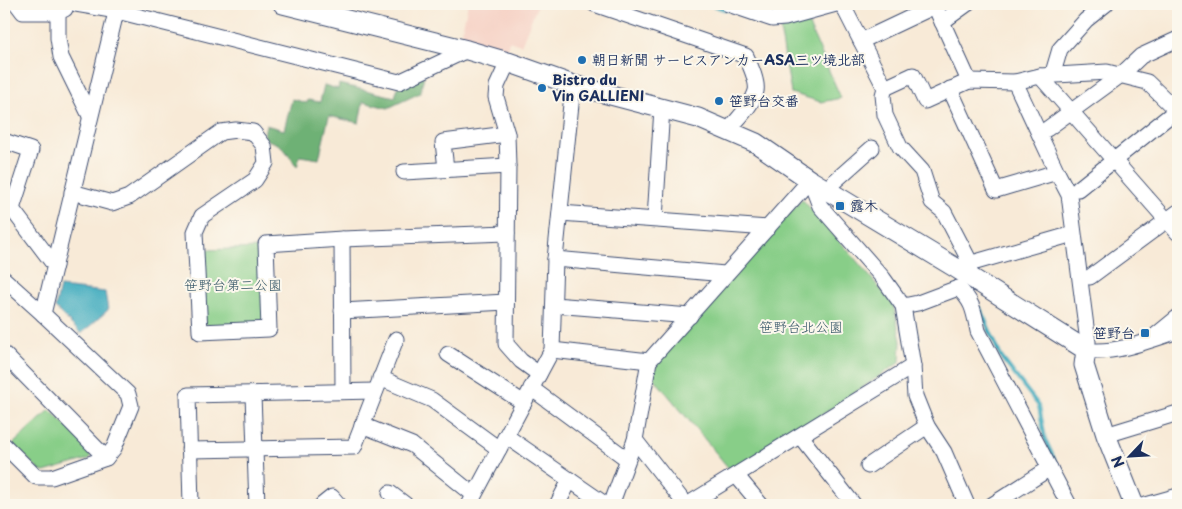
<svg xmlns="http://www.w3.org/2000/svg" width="1182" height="509" viewBox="0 0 1182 509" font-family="'Playpen Sans','Klee One',sans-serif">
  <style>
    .built { fill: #f6d1c5 }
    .green { fill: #88ce88; stroke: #527e73 }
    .forest { fill: #6eb174; stroke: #447069 }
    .water { fill: #3eaabe; stroke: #2c6c8e }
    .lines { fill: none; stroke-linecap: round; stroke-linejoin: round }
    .stream { stroke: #3eaabe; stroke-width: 4 }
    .minor-casing { stroke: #3c4b70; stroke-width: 17 }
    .tertiary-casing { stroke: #3c4b70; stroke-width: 21 }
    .minor { stroke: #fff; stroke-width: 15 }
    .tertiary { stroke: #fff; stroke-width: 19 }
    .poi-dot { fill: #1f6fb2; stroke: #fbf7ec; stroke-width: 2 }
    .labels { text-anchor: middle; stroke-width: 4; stroke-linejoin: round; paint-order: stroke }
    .poi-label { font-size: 14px; font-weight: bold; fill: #1b2f5e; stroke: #fbf7ec; text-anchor: start }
    .park-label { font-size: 14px; fill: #365768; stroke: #fbf7ec }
  </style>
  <rect width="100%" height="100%" fill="#fbf7ec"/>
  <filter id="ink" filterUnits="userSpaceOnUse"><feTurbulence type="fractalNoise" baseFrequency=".02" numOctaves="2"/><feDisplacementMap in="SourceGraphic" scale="10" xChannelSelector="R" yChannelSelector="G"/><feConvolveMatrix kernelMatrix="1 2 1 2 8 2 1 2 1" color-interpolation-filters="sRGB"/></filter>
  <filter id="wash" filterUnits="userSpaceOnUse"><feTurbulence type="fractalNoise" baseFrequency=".0096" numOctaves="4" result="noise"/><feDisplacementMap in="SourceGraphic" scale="20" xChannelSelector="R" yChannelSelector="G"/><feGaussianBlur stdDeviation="1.12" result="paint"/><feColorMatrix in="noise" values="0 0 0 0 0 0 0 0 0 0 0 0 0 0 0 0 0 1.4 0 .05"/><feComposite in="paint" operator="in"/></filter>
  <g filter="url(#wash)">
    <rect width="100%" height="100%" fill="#f8ead7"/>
    <!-- built -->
    <path class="built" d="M468,4H538L521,45L509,41L506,52L460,39Z"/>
    <!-- green -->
    <g class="green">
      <path d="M808,23L841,98L821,102L791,93L780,29Z"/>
      <path d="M802,199L851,254L893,304L901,341L900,362L813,421L731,471L653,377L657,361Z"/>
      <path d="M260,248L264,320L259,325L208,326L205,323L203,250Z"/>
      <path d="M50,410L92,451L89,459L44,472L39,470L13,444Z"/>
    </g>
    <!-- forest -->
    <path class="forest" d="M424,76L420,93L388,108L363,102L359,123L329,116L319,159L300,156L297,167C292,160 288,153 282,147C272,138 260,145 266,125L284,130L292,99L307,103L308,100L320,102L324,85L338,89L339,84L395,97L398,87Z"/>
    <!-- water -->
    <path class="water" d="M60,287L105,292L108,310L81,334L55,308Z"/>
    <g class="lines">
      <!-- stream -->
      <g class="stream">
        <path d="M709,4L727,10"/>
        <path d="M980,308L1001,357L1039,406L1045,439L1059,470"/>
      </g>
    </g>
  </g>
  <g filter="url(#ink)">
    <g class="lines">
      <defs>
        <g id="minor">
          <path d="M17,4L23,12H58L65,9"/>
          <path d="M76,4L117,11L399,82L467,50"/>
          <path d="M594,4L746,56C750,65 758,82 756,91C752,106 737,119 728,131"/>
          <path d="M728,4L772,19L785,18L836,4"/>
          <path d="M842,4L885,88L883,95L885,115L900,147L922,171L932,202L944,212L971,264"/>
          <path d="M934,4L969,81"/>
          <path d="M58,12V38L61,57L90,116"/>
          <path d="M942,22L967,4"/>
          <path d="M861,41L935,6"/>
          <path d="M508,62L497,86L496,97L507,134L508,166L506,344L521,361L539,374"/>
          <path d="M1040,76L1178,233"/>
          <path d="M1052,76L1060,49L1086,20L1106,4"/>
          <path d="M1015,82L1057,172L1069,195L1088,342L1086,350C1113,355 1151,340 1178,331"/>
          <path d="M885,88L913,75L925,101L969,81L1015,82L1040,76L1107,72L1147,82L1178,112"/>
          <path d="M950,89L996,190L1057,172"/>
          <path d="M1047,129L1121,75L1141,56L1178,39"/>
          <path d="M4,141L31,150L12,209"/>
          <path d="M446,169L443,142L507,134"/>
          <path d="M404,172L508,166"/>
          <path d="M826,189L872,148"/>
          <path d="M1078,189L1178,109"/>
          <path d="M72,192L112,203L129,197L221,132L236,130L253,132L264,146L266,163L255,180L202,216L195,232L200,332L269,329L266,244L342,239L507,233"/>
          <path d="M5,203L12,209L55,266"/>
          <path d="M560,213L768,228"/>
          <path d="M655,219L662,108"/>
          <path d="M342,239L343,391"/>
          <path d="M555,259L725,274"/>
          <path d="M962,266L1073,234"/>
          <path d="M1090,277L1178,212"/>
          <path d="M4,279L43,314"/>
          <path d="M554,305L690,316"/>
          <path d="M903,306L918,303L958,288C973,301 974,312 978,331L1069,505"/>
          <path d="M342,311L506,302"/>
          <path d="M1156,335L1178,317"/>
          <path d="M552,350L649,361"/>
          <path d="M4,354L106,458"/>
          <path d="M448,354L524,403"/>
          <path d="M380,378L432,400L499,449"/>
          <path d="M531,388L627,459"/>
          <path d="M253,395L257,505"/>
          <path d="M362,425L412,445L474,495"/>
          <path d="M1106,435L1178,413"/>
          <path d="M506,436L606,505"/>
          <path d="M800,436L854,505"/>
          <path d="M635,440L686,505"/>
          <path d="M4,445L36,477H52L106,458L114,448L131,406L128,394L43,314L118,4"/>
          <path d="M189,450L354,447L396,339"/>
          <path d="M868,466L927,426"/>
          <path d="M736,475L761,505"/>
          <path d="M390,493L406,505"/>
          <path d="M191,505L188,395L375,391"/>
          <path d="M322,505L332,497L339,505"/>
          <path d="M469,505L552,350L555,259L573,85"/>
          <path d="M557,505L570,480"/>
          <path d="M611,505L635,440L649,361L810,180L820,206L883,278L903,306L913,366L915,396L927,426L944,452L967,505"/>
          <path d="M687,505L913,366"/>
          <path d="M992,505L1050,468"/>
          <path d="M1146,505L1178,496"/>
        </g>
        <path id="tertiary" d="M283,4L467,50L508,62L573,85L698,118L756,143L810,180L956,268L1086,350L1084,365L1106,435L1134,505"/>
      </defs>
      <!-- minor casing -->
      <use href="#minor" class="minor-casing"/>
      <!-- tertiary casing -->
      <use href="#tertiary" class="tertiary-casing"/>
      <!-- minor -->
      <use href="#minor" class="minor"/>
      <!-- tertiary -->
      <use href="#tertiary" class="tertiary"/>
    </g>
  </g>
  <!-- markers -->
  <g class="poi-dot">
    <circle cx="582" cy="60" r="5"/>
    <circle cx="542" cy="88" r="5"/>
    <circle cx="719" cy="101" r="5"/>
    <rect x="835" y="201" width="10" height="10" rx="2.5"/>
    <rect x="1140" y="328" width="10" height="10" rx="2.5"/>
  </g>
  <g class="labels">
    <!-- poi labels -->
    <g class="poi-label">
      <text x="592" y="65">朝日新聞 サービスアンカーASA三ツ境北部</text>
      <text x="552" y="85">Bistro du<tspan x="552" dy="16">Vin GALLIENI</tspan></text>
      <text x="729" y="106">笹野台交番</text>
      <text x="850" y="211">露木</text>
      <text x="1135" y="338" text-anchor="end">笹野台</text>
    </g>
    <!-- park labels -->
    <g class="park-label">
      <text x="233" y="290">笹野台第二公園</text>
      <text x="801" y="332">笹野台北公園</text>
    </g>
  </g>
  <!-- margin -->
  <rect width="1182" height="509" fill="none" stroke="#fbf7ec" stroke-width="20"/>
  <!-- north arrow -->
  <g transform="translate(1130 456) rotate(245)" stroke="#fbf7ec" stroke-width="4" paint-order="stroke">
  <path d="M0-4L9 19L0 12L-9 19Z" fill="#1b2f5e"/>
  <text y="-8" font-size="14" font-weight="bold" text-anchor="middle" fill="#1b2f5e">N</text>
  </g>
</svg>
